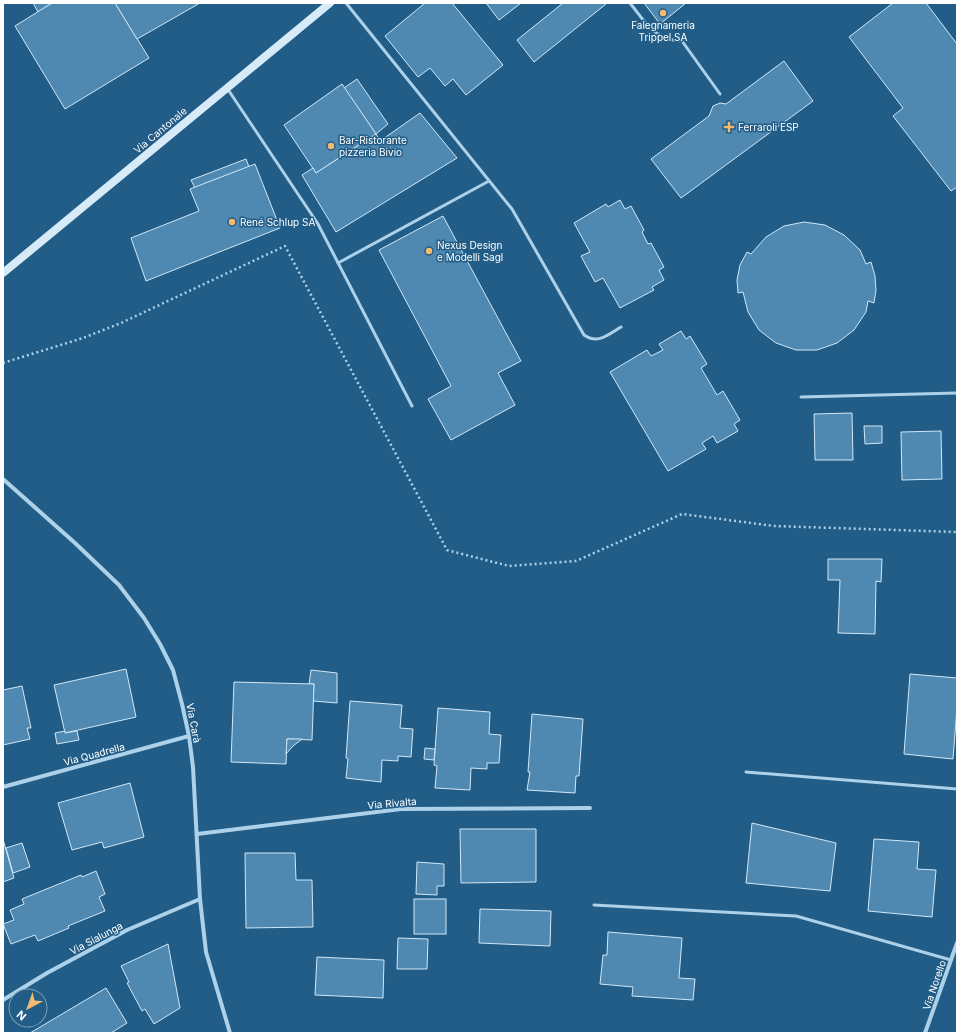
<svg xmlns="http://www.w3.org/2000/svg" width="960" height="1036" viewBox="0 0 960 1036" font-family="Inter,sans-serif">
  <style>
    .building { fill: #4f89b1; stroke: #d1e8f7 }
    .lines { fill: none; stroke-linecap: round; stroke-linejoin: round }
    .path { stroke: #acd1e9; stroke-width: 2.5; stroke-dasharray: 2 3; stroke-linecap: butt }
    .lane { stroke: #acd1e9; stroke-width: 3 }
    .street { stroke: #acd1e9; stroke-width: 4 }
    .secondary { stroke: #d7eaf8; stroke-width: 8 }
    .poi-dot { fill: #f5ba6f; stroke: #225d87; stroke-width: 1.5 }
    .labels { text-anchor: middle; stroke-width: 3; stroke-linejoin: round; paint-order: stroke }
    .poi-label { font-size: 10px; fill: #fff; stroke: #225d87; text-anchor: start }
    .street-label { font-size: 10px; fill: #fff; stroke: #225d87 }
  </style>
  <rect width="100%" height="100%" fill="#225d87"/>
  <!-- building -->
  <g class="building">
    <path d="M33,3H52L38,12Z"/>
    <path d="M52,3H115L149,58L65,109L15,26Z"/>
    <path d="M115,3H200L137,39Z"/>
    <path d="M425,3H452L503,65L466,95L453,79L445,86L430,68L418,77L385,36Z"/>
    <path d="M486,3H521L499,20Z"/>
    <path d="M563,3H605L606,4L534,62L517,40Z"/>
    <path d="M644,3H686L660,24Z"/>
    <path d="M893,3H926L957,44V187L951,191L893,116L903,108L849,37Z"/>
    <path d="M784,61L813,101L681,198L651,159L709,116L713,106L720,103L726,104Z"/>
    <path d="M357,79L388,124L376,134L344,88Z"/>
    <path d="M342,84L376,134L316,173L284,125Z"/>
    <path d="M420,113L457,158L336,232L302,175L313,168L316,173L376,134L380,141Z"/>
    <path d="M246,159L249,167L195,188L191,180Z"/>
    <path d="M255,164L280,228L146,281L131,238L199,211L190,189Z"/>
    <path d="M620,200L625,209L631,206L644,230L642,232L648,244L651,243L664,267L659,270L664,280L652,287L654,290L620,308L603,278L595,282L581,256L590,252L574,223L606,204L608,207Z"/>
    <path d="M443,216L521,361L498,373L515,405L451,440L428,399L451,386L379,250Z"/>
    <path d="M804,222L825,225L844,235L860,250L866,264L871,262L875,276L876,290L874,303L868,301L866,312L854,330L837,343L817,350H796L776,343L759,330L748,312L743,292L738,293L737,280L740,265L747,252L751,254L766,237L784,226Z"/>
    <path d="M681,331L686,339L690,336L707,364L701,368L717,395L723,391L740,420L734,424L738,431L717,443L713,436L702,443L706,449L668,471L610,372L647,350L651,356L663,350L659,344Z"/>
    <path d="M852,413L853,460H815L814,414Z"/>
    <path d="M864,426H882V443L865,444Z"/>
    <path d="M941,431L942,479L902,480L901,432Z"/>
    <path d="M828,559H882L881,582L876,581L875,634L838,633L840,580H828Z"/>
    <path d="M126,669L136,717L65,733L54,685Z"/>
    <path d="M311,670L337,673V703L313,701L314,684H309Z"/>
    <path d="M910,674L957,678V708L953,759L904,754Z"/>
    <path d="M234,682L314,684L312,740L287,739L286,764L231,762Z"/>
    <path d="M22,686L31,728H27L30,739L3,745V690Z"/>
    <path d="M350,701L402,705L400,728L413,729L411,757L398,756V761L382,760L381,782L346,778L348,759L346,758Z"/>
    <path d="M438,708L490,712L489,734L501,735L499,763H487V769L471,768L470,790L435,788L437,766L434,765Z"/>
    <path d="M532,714L583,719L579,776H576L575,793L527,790L530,772H528Z"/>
    <path d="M65,731V733L77,731L79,740L57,744L55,733Z"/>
    <path d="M287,739H302L293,746L286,754Z"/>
    <path d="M425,748L435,749L434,760L424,759Z"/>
    <path d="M130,783L144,837L104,848L102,842L72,850L58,803Z"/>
    <path d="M752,823L836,843L830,891L746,883Z"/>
    <path d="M460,829H536V882L461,883Z"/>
    <path d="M3,839L14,878L3,882Z"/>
    <path d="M874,839L919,842L917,869L936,870L932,917L868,911Z"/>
    <path d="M22,843L30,867L13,873L6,848Z"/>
    <path d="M245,853H295L296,880H312L313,927L246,928Z"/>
    <path d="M417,862L444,864V886H437V895L416,894Z"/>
    <path d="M96,871L105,894L99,897L105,911L68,926L69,928L38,941L35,935L11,944L3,924L14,920L10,910L24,904L22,899L81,875L82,877Z"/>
    <rect x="414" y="899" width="32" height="35"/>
    <path d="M480,909L551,911L550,946L479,943Z"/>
    <path d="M608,932L682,938L679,978L695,979L693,1000L632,996L633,987L600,984L603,955H607Z"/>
    <path d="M398,938L428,939L427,969H397Z"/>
    <path d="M168,944L180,1008L154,1024L145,1009L142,1011L127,983L129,982L121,966Z"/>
    <path d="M317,957L384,960L383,998L315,995Z"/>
    <path d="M106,988L127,1023L111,1033H30Z"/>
  </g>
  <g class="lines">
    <!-- path -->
    <path class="path" d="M3,363L83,338L121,323L285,246L447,550L509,566L576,561L682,514L774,526L957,532"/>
    <!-- lane -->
    <g class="lane">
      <path d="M346,3L512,209L584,335C598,345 609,334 621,327"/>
      <path d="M630,3C646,23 654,40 682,41L720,94"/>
      <path d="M227,88L318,224L412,406"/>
      <path d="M338,263L489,181"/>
      <path d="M801,397L957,393"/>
      <path d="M746,772L957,789"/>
      <path d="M594,905L796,916L951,960"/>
    </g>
    <!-- street -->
    <g class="street">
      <path d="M3,479L75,543L119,585L144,618L160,644L173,670L182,704L189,736L193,767L200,899L206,952L230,1033"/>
      <path d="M3,787L189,736"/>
      <path d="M197,834L401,809L590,808"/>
      <path d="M3,1000L47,973L127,930L200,899"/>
      <path d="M925,1033L957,943"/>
    </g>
    <!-- secondary -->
    <path class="secondary" d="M3,273L330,3"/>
  </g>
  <!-- markers -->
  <g class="poi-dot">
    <circle cx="663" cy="13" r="4"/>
    <path d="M727 121h4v4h4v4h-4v4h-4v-4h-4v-4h4z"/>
    <circle cx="331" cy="146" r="4"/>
    <circle cx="232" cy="222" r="4"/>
    <circle cx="429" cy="251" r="4"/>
  </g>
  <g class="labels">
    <!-- poi labels -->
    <g class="poi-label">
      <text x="663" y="29" text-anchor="middle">Falegnameria<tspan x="663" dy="12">Trippel SA</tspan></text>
      <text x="738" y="131">Ferraroli ESP</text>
      <text x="339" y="144">Bar-Ristorante<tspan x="339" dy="12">pizzeria Bivio</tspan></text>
      <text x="240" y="226">René Schlup SA</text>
      <text x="437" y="249">Nexus Design<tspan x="437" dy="12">e Modelli Sagl</tspan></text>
    </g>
    <!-- street labels -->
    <g class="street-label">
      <text transform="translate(160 130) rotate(-40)" y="4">Via Cantonale</text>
      <text transform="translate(194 723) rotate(79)" y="4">Via Carà</text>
      <text transform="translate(94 754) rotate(-15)" y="4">Via Quadrella</text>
      <text transform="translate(392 803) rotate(-5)" y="4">Via Rivalta</text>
      <text transform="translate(96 938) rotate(-28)" y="4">Via Sialunga</text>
      <text transform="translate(934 985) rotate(-71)" y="4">Via Norello</text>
    </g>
  </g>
  <!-- border -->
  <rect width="960" height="1036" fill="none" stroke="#ffffff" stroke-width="8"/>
  <!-- north arrow -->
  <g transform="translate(28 1008) rotate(221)"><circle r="19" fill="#225d87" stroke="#7a9eb7"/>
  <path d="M0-3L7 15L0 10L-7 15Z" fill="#f5ba6f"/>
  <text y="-6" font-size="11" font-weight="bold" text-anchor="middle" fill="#ffffff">N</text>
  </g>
</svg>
